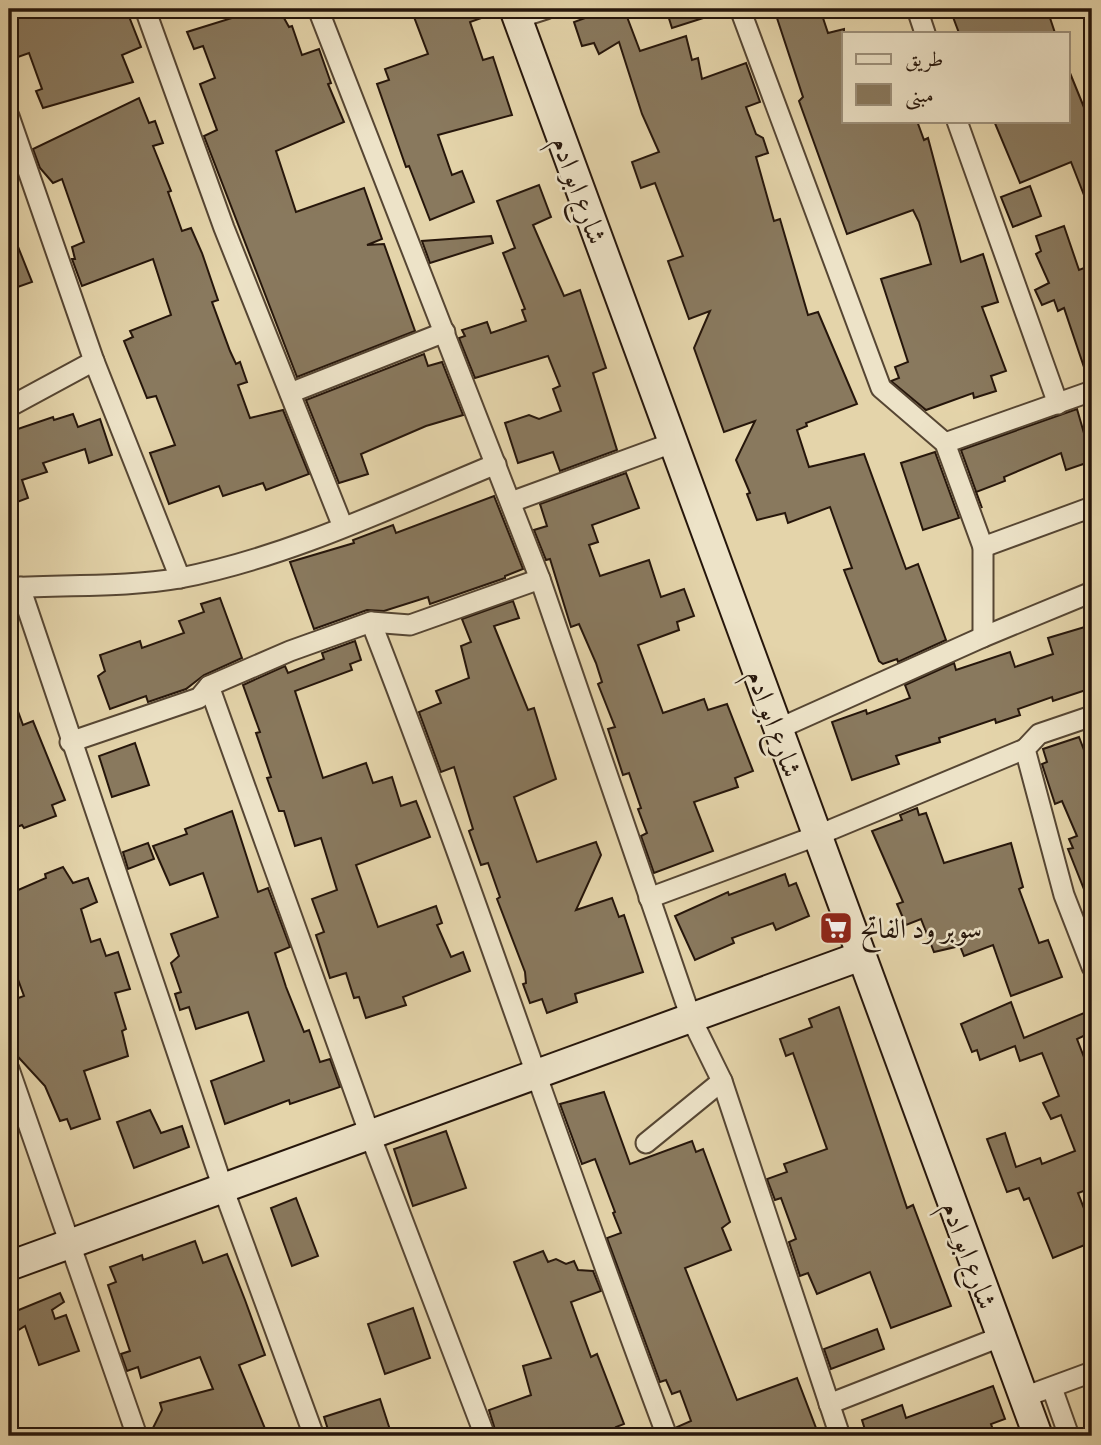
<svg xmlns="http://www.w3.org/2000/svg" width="1101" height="1445" viewBox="0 0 1101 1445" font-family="'EB Garamond',Amiri,serif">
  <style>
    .building { fill: #89795e; stroke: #26160b; stroke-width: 2 }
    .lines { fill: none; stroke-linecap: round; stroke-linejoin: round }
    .street-casing { stroke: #564633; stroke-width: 23 }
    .secondary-casing { stroke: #26160b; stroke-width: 32 }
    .street { stroke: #ede3c8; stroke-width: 19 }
    .secondary { stroke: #ede3c8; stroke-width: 28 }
    .labels { text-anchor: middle; stroke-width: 5; stroke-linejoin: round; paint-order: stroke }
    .street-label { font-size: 28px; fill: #26160b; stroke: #ede3c8 }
    .poi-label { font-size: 28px; fill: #26160b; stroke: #ede3c8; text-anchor: start }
  </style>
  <rect width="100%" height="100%" fill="#e4d4aa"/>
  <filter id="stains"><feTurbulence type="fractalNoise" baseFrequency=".00286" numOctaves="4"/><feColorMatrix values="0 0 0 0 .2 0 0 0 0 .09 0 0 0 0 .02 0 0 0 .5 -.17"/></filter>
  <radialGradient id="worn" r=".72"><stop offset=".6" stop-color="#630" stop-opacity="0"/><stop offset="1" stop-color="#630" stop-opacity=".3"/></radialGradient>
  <!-- building -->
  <g class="building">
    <path d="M9,9H126L141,47L122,55L133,82L43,108L36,91L42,89L29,53L18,57L9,29Z"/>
    <path d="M261,9H279L289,27L292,26L302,55L319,49L331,83L328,84L344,122L276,151L296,212L364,188L382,239L367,245L384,244L415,331L297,377L204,136L217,130L200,84L215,78L203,46L194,49L187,32Z"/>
    <path d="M411,9H498V12L470,22L483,60L493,57L512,115L438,135L452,175L462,171L474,202L430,220L409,166L406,167L377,84L389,80L385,69L428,54Z"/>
    <path d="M610,9H624L640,51L686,36L692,60L698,58L702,79L746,63L760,102L746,107L756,134L763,138L768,153L756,157L774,221L780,219L808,315L818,312L857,404L806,423L807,426L797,430L809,467L864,454L906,569L918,564L946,640L898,662L897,659L883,664L879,661L844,570L852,568L830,507L788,523L785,513L757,520L747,494L750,493L736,460L755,421L724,432L694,348L710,311L689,319L668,261L683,256L655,183L641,188L632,162L659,152L642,114L619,42L599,54L594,43L582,46L574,22Z"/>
    <path d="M666,9H719V13L672,28Z"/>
    <path d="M774,9H820L828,33L844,29V121H917L924,140L928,138L961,262L983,254L998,302L982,307L1006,371L991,376L996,391L974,398L973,393L926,410L891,381L899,378L895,367L908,362L881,279L931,264L919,222L913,210L847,234L799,101L803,97Z"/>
    <path d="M950,9H1047L1055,33H959Z"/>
    <path d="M1070,73L1092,127L1091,213L1071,162L1020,183L994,121H1068Z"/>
    <path d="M139,98L149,123L155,121L163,143L153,146L171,191L168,192L182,231L191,228L202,253L218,300L212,302L230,351L236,364L240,362L247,382L238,385L250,418L283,410L309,474L266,490L263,483L223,496L219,486L169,504L150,453L175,445L156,396L147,398L124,341L133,337L130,331L171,315L153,259L82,286L72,259H75L72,247L84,242L62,179L53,183L40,168L33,149Z"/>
    <path d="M539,185L551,217L533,225L564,296L580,290L606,368L593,373L617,450L560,471L553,452L518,463L505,423L529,415L539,419L561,411L553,389L560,386L548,356L475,378L459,338L465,336L462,330L487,322L491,333L526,321L522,310L525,309L503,253L515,248L497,201Z"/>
    <path d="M1030,186L1041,216L1013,227L1001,197Z"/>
    <path d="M9,224L32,282L9,290Z"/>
    <path d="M1064,226L1079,270L1084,268L1092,288V379H1088L1064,308L1058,311L1054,300L1042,305L1035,290L1049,283L1036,254L1041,251L1036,236Z"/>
    <path d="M491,236L493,243L430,263L422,241Z"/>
    <path d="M424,354L428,366L442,362L463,415L426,426L361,454L368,474L339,483L306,400Z"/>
    <path d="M1077,409L1092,461L1066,470L1061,453L1004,477L1005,481L976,492L982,508L961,450Z"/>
    <path d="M73,414L78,427L100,419L112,455L89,463L85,449L43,463L47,472L22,480L28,498L9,505V432L53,417L54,420Z"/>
    <path d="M935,452L959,518L923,530L901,463Z"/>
    <path d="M626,473L639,508L592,525L598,542L589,545L600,576L649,560L661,597L684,589L694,616L677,622L679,630L638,645L663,713L704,699L708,710L727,704L753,771L735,778L738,787L694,802L713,851L654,873L641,836L647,833L638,809L641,808L629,773L623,775L608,729L615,727L598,684L602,682L596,663L579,624L571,627L550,559L546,560L534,530L547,526L540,504Z"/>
    <path d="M494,496L523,569L505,576V578L430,604L428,597L384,611L367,610L314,629L290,562L354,543L353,540L393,525L396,533Z"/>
    <path d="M220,598L242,658L204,675L186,689L148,702L146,696L110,709L98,676L105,671L100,655L140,641L142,648L184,633L179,621L204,612L201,604Z"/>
    <path d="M513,601L519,618L494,626L528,710L534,708L556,779L514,797L537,862L596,842L601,855L576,910L612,898L619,917L624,915L643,972L575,994L577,1002L547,1013L542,999L530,1003L523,984L526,983L525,972L497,899L500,897L488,863L481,865L469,831L473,829L454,767L441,772L419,712L441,703L436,691L469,678L461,646L471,642L462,619Z"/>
    <path d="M1088,626L1092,641V688L1053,701L1052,697L1018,709L1020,715L996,723L995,719L939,738L940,742L896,756L899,764L852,780L832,722L866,710L867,714L910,698L905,685L954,663L956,670L1010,652L1015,667L1053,654L1048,638Z"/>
    <path d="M355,641L361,660L350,664L352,670L295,691L323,778L366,763L373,783L392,777L401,806L416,801L430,837L356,865L378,927L436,906L442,923L437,925L451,957L463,952L470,971L403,997L406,1005L366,1018L359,997L354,998L346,973L330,978L316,935L324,932L312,899L337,890L321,838L295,846L284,811H279L267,778L271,777L256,733L260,732L243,685L285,666L288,673L324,659L322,653Z"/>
    <path d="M11,692L23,725L33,721L65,800L52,805L56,816L24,828L22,825L9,830V693Z"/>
    <path d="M1079,737L1092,771L1091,907L1068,849L1073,848L1069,839L1077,836L1062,801L1055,804L1042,764L1047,762L1043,749Z"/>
    <path d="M135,743L149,785L112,797L99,756Z"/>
    <path d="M917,808L919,815L926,813L944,863L1011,843L1023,887L1019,889L1039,943L1048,940L1062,977L1011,996L993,945L964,956L960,946L934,952L921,919L906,925L897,904L903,902L872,831L902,820L900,815Z"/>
    <path d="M232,811L258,892L268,888L290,947L275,953L286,987L304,1032L309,1030L320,1062L330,1059L340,1087L290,1104L289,1100L225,1124L211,1081L264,1061L248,1012L196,1029L189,1007L180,1010L175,994L181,992L171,963L179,956L171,934L218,917L203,873L170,885L153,846L187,834L185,829Z"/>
    <path d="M148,843L154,859L128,869L123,852Z"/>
    <path d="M63,867L73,883L88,878L97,902L81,909L91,942L100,939L106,956L118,952L130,989L115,993L126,1029L122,1031L128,1056L84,1071L100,1119L71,1129L67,1119L60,1121L45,1086L9,1047V1010L15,1008L13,1000L24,996L9,955V894L46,878L45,874Z"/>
    <path d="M785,874L789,886L796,883L809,916L776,930L773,923L732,938L734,943L695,960L675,916L728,892L729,895Z"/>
    <path d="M1011,1002L1024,1038L1084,1013L1092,1032L1077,1039L1092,1078V1193L1089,1189L1078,1193L1092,1229V1242L1053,1258L1029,1198L1024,1200L1019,1188L1007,1192L987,1139L1005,1133L1016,1167L1040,1158L1042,1164L1075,1151L1061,1115L1051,1119L1043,1103L1059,1096L1042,1053L1020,1061L1015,1046L980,1060L977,1050L972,1052L961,1024Z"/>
    <path d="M839,1007L907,1208L913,1205L951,1306L891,1328L870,1272L817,1294L808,1273L800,1276L789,1242L796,1239L781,1198L775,1200L767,1179L787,1172L784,1164L827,1149L793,1053L786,1056L780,1039L812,1027L809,1019Z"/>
    <path d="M604,1092L630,1164L692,1141L696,1152L703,1149L730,1222L722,1228L731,1250L685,1268L737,1400L797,1378L816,1428L794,1436H679L677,1427L691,1421L680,1391L672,1394L666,1380L660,1382L607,1238L621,1233L613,1213L615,1212L595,1159L582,1164L560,1104Z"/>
    <path d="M150,1110L161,1133L182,1126L189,1147L134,1168L117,1122Z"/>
    <path d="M446,1131L466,1188L413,1206L394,1149Z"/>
    <path d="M296,1198L318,1256L292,1266L271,1208Z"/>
    <path d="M195,1241L203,1263L227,1254L245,1300L265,1355L239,1365L268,1436H149L162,1410L160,1403L213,1389L200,1357L141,1378L138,1367L127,1371L121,1354L130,1351L108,1285L116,1282L110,1267L142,1255L143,1260Z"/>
    <path d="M543,1251L548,1262L556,1259L566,1264L574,1261L578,1270L593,1271L601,1291L571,1302L591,1357L597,1354L624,1424L616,1427L619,1436H497L489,1410L531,1395L523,1366L551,1358L514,1262Z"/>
    <path d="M60,1293L64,1302L52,1310L55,1319L66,1315L79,1351L39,1365L25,1326L9,1336V1314Z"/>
    <path d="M413,1308L430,1358L385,1374L368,1324Z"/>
    <path d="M877,1329L884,1349L831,1369L824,1349Z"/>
    <path d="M993,1386L1005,1419L991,1424L995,1436H863L866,1433L862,1420L902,1405L906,1418Z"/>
    <path d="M380,1399L392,1436H330L324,1417Z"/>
  </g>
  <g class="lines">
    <defs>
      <g id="street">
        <path d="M145,9L224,228L343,527"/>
        <path d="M318,9L540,579L691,1018L722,1081L840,1436"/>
        <path d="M740,9L881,388L945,443L983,547V637"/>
        <path d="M917,9L925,33"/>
        <path d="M518,18L546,9"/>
        <path d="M9,116L94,361L180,578"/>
        <path d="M957,121L1058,404"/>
        <path d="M290,393L445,332"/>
        <path d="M9,407L94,361"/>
        <path d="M945,443L1092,391"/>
        <path d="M511,502L672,443"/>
        <path d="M983,547L1092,507"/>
        <path d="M20,587L223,1188L314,1436"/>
        <path d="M10,588C67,584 123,588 180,578C289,557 394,506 496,464"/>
        <path d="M371,622C476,891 565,1166 667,1436"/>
        <path d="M209,686L370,1135L485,1436"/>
        <path d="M1092,716L1039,734L1025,749L1064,895L1092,967"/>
        <path d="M778,729L983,637L1092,592"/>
        <path d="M70,742L199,698L209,686L290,651L371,622L410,625L540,579"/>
        <path d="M649,898L816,836L1025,749"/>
        <path d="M9,1069L137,1436"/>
        <path d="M646,1143L722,1081"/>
        <path d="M1052,1388L1069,1436"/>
        <path d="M1024,1397L1092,1372"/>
        <path d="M829,1404L1000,1337"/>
      </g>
      <g id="secondary">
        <path d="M514,9L1038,1436"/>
        <path d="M9,1266L861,956"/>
      </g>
    </defs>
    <!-- street casing -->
    <use href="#street" class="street-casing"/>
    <!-- secondary casing -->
    <use href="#secondary" class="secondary-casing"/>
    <!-- street -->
    <use href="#street" class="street"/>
    <!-- secondary -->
    <use href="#secondary" class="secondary"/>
  </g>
  <!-- icons -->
  <defs>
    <symbol id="supermarket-square" viewBox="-11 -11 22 22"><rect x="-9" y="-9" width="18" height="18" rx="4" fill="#8f2418" stroke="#ede3c8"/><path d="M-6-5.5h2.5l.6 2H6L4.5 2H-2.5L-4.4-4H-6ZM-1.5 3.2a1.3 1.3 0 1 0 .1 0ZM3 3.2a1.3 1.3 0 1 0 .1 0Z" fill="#fff"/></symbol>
  </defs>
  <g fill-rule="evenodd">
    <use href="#supermarket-square" x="817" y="909" width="38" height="38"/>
  </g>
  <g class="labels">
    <!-- street labels -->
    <g class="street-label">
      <text transform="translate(580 190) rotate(70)" y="10">شارع ابو ادم</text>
      <text transform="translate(775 723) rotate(70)" y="10">شارع ابو ادم</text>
      <text transform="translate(970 1255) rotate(70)" y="10">شارع ابو ادم</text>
    </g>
    <!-- poi labels -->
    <g class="poi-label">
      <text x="860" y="938">سوبر ود الفاتح</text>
    </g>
  </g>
  <!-- margin -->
  <rect width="1101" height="1445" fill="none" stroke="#e4d4aa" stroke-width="35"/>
  <rect x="10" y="10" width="1080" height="1424" fill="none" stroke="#26160b" stroke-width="3.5"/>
  <rect x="18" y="18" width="1066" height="1410" fill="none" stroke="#26160b" stroke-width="2"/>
  <!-- legend -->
  <rect x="842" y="32" width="228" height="91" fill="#ede3c8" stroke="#9d917c" stroke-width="2"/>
  <rect x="856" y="54" width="35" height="10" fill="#ede3c8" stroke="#9d917c" stroke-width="2"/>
  <text x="905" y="66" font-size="21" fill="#26160b">طريق</text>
  <rect x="856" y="84" width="35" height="21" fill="#89795e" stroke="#9d917c" stroke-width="2"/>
  <text x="905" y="102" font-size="21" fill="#26160b">مبنى</text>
  <rect width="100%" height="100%" filter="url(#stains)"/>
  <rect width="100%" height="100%" fill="url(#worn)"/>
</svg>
